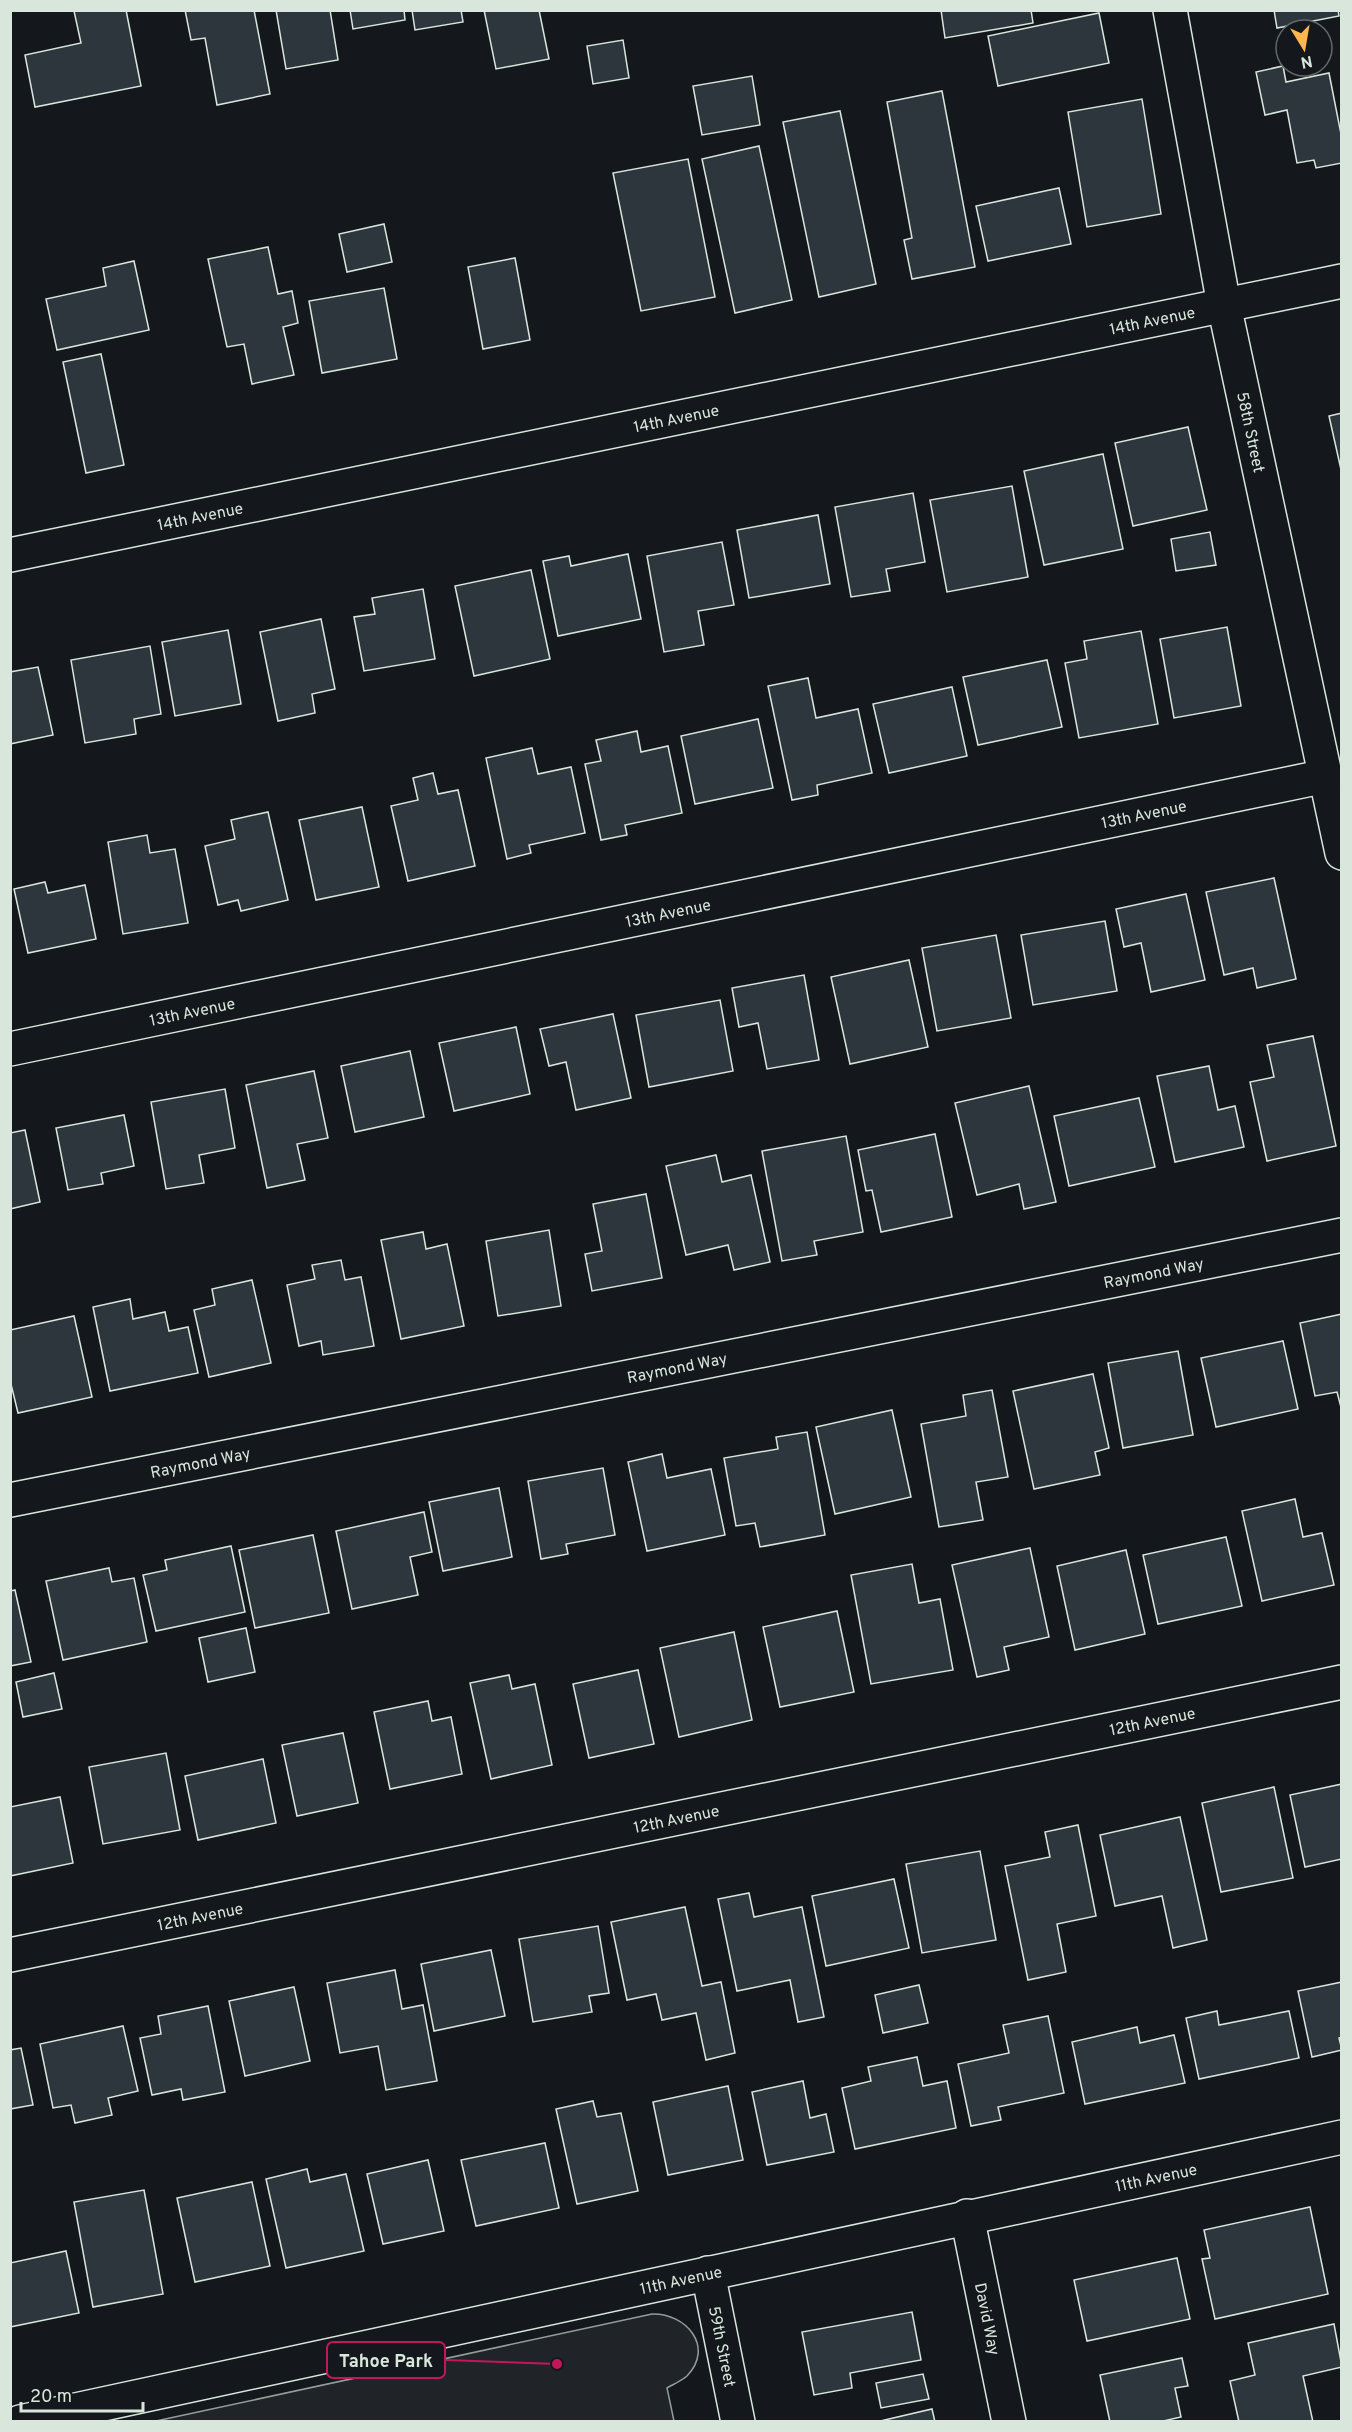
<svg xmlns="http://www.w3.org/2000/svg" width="1352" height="2432" viewBox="0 0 1352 2432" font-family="Overpass,sans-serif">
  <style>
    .green { fill: #202428; stroke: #939e99; stroke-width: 1.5 }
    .building { fill: #2c363c; stroke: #d8e6dc; stroke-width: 1.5 }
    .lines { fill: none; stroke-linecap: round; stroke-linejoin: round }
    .minor-casing { stroke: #d8e6dc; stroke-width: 36 }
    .tertiary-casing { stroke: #d8e6dc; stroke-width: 36 }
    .minor { stroke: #14181c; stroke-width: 33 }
    .tertiary { stroke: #14181c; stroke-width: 33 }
    .labels { text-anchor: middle; stroke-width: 4.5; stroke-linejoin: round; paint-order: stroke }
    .street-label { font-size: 16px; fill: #d8e6dc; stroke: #14181c }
    .leader { fill: none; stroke: #c2185b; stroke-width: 2 }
    .callout-dot { fill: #c2185b; stroke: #14181c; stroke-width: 2 }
    .callout { fill: #14181c; stroke: #c2185b; stroke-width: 2 }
    .callout-label { font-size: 18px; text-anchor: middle; font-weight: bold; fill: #d8e6dc }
  </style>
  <rect width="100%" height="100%" fill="#14181c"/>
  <!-- green -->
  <path class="green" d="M652,2314C686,2313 715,2347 687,2376C681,2381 674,2384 667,2388L674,2421H156Z"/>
  <!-- building -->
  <g class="building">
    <path d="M126,10L141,86L35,107L25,55L81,43L74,11Z"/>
    <path d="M185,10H254L270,94L217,105L205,38L191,40Z"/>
    <path d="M276,10H330L338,60L286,69Z"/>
    <path d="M350,10H404L405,20L353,29Z"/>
    <path d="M412,10H461L463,22L415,30Z"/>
    <path d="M484,10H539L549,59L496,69Z"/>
    <path d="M941,10H1031L1033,23L945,38Z"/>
    <path d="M1274,10H1338L1339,16L1277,28Z"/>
    <path d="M1099,13L1109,63L998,86L988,36Z"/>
    <path d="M623,40L629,78L593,84L587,46Z"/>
    <path d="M1283,66L1286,82L1329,73L1342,139V163L1316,168L1314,160L1297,163L1287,110L1265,115L1256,72Z"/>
    <path d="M752,76L760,125L702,135L693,86Z"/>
    <path d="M942,91L975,267L912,279L904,240L912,238L887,102Z"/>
    <path d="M1142,99L1161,214L1087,227L1068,112Z"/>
    <path d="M840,111L876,284L819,297L783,122Z"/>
    <path d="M759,146L792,300L735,313L702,159Z"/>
    <path d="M688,159L715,297L641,311L613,173Z"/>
    <path d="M1059,188L1071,244L988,261L976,206Z"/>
    <path d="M384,224L392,262L347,272L339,234Z"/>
    <path d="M268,247L278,294L292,291L298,323L283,327L294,375L252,384L244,344L227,347L208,259Z"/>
    <path d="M515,258L530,340L483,349L468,267Z"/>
    <path d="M134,261L149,330L57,350L46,299L106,286L103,268Z"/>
    <path d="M384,288L397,359L322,373L309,301Z"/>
    <path d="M101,354L124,465L86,473L63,362Z"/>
    <path d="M1342,413V474L1329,416Z"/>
    <path d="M1188,427L1207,510L1133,526L1115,443Z"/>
    <path d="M1103,454L1123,549L1044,565L1024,471Z"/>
    <path d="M1012,486L1028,577L947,592L930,500Z"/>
    <path d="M913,493L925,562L886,569L890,591L851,597L835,507Z"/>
    <path d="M818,515L830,584L749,598L737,530Z"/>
    <path d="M1210,532L1216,565L1176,571L1171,539Z"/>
    <path d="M722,542L734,605L698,611L704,645L664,652L647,556Z"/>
    <path d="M628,554L641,619L558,636L543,561L569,556L571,566Z"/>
    <path d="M531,570L550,659L474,676L455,586Z"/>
    <path d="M423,589L435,659L364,671L354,617L375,614L372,598Z"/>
    <path d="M321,619L335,689L312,694L315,713L278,721L260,632Z"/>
    <path d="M1227,627L1241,706L1174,718L1160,639Z"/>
    <path d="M228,630L241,704L175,716L162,642Z"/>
    <path d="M1141,631L1158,724L1079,738L1065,663L1087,659L1084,641Z"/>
    <path d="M150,646L161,714L134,719L136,734L85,743L71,660Z"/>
    <path d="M1047,660L1062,727L978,745L963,677Z"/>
    <path d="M38,667L53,735L10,744V672Z"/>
    <path d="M808,678L816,718L858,709L872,773L817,785L818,795L792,800L768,686Z"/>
    <path d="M952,687L967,756L889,773L873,704Z"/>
    <path d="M758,719L773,788L695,804L681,736Z"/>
    <path d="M637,731L641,752L668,746L682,813L625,825L627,835L601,840L585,764L601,761L596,740Z"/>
    <path d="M532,748L538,774L571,767L585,833L529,845L531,853L507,859L486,758Z"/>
    <path d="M433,773L438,794L458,790L475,866L408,881L391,806L418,800L413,778Z"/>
    <path d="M362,807L379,887L316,900L299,820Z"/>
    <path d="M268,812L288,900L241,911L238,900L218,905L205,846L235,839L231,820Z"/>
    <path d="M147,835L150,853L175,849L188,923L123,934L108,842Z"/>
    <path d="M1274,878L1296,979L1257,988L1253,968L1224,975L1206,892Z"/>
    <path d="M45,882L48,893L85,885L96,939L28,953L14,889Z"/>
    <path d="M1186,894L1205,980L1151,992L1141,943L1124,947L1116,909Z"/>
    <path d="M1105,921L1117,991L1033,1005L1021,935Z"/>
    <path d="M996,935L1011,1018L937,1031L922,948Z"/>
    <path d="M909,960L928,1047L850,1064L831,977Z"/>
    <path d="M804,975L819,1060L767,1069L758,1023L739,1027L732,988Z"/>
    <path d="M720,1000L733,1071L649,1087L636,1015Z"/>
    <path d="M613,1014L631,1098L576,1110L566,1062L549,1066L540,1029Z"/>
    <path d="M516,1027L530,1094L454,1111L439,1043Z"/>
    <path d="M1313,1036L1336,1146L1267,1161L1250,1082L1274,1077L1267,1045Z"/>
    <path d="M410,1051L424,1117L355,1132L341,1066Z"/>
    <path d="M1209,1066L1218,1110L1235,1106L1244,1147L1175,1162L1157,1076Z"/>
    <path d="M314,1071L328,1138L297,1144L305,1180L267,1188L246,1085Z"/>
    <path d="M1029,1086L1056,1202L1024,1209L1019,1184L977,1195L955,1103Z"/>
    <path d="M225,1089L235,1148L199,1155L204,1183L166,1189L151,1102Z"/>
    <path d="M1139,1098L1155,1167L1069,1186L1054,1116Z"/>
    <path d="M124,1115L134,1166L101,1173L103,1184L68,1190L56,1128Z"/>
    <path d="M25,1130L40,1202L10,1209V1133Z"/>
    <path d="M935,1134L952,1217L881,1232L872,1190L866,1191L858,1150Z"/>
    <path d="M846,1136L863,1232L814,1241L817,1255L782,1261L762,1151Z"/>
    <path d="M716,1155L722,1182L751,1175L770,1262L734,1270L728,1245L686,1255L666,1166Z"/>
    <path d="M646,1194L662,1278L592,1291L585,1254L602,1251L593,1204Z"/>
    <path d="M549,1230L561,1306L498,1316L486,1241Z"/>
    <path d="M423,1232L426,1249L447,1244L464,1326L401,1339L381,1240Z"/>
    <path d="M341,1260L345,1280L361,1277L374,1346L323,1355L321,1341L299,1346L287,1285L315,1279L312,1265Z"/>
    <path d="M252,1280L271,1363L209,1377L194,1310L215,1305L212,1289Z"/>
    <path d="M130,1299L133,1319L165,1312L169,1331L188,1327L198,1373L110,1391L93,1307Z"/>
    <path d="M1342,1314V1411L1337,1392L1315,1396L1300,1323Z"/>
    <path d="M74,1316L92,1397L18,1413L10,1380V1330Z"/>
    <path d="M1283,1341L1298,1409L1216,1427L1201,1358Z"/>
    <path d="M1178,1351L1193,1435L1123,1448L1108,1363Z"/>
    <path d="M1093,1374L1109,1448L1095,1452L1100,1475L1034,1489L1013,1391Z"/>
    <path d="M992,1390L1008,1477L976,1482L983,1520L939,1527L921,1424L966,1416L963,1395Z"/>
    <path d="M892,1410L911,1497L835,1514L816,1427Z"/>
    <path d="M807,1432L825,1535L760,1547L755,1523L736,1526L724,1458L778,1449L776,1437Z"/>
    <path d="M662,1454L667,1478L711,1469L725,1535L647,1551L628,1462Z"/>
    <path d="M603,1468L615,1535L566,1544L568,1554L541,1559L528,1481Z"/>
    <path d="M499,1488L512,1557L443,1571L429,1502Z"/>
    <path d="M1295,1499L1303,1537L1322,1533L1334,1585L1262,1601L1242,1511Z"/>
    <path d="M424,1512L432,1552L410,1557L418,1595L352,1609L336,1531Z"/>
    <path d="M313,1535L329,1613L255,1628L239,1550Z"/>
    <path d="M1226,1537L1242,1606L1158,1624L1143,1555Z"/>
    <path d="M231,1546L245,1612L156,1631L143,1575L167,1570L165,1560Z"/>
    <path d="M1030,1548L1049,1637L1004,1647L1009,1670L977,1677L952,1565Z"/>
    <path d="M1126,1550L1145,1634L1075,1650L1057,1566Z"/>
    <path d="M912,1564L919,1603L940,1599L953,1670L871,1684L851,1575Z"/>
    <path d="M109,1568L112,1582L134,1578L147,1642L63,1660L46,1581Z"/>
    <path d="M15,1590L31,1662L10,1666V1591Z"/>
    <path d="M837,1611L854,1692L780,1707L763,1627Z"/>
    <path d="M246,1628L255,1672L208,1682L199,1638Z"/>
    <path d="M734,1632L752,1720L679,1737L660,1648Z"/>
    <path d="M638,1670L654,1744L589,1758L573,1684Z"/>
    <path d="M54,1673L62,1709L23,1717L16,1682Z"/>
    <path d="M509,1675L512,1689L535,1684L552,1765L491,1779L470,1683Z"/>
    <path d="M428,1701L432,1721L451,1717L462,1774L390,1789L374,1712Z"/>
    <path d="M343,1733L358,1803L297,1816L282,1745Z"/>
    <path d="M166,1753L180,1830L103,1844L89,1767Z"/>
    <path d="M263,1759L276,1823L198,1840L185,1776Z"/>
    <path d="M1342,1784V1859L1305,1867L1290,1795Z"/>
    <path d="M1274,1787L1293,1878L1221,1892L1202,1803Z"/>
    <path d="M60,1797L73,1863L10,1876V1807Z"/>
    <path d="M1180,1817L1207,1940L1173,1948L1162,1896L1115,1906L1100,1835Z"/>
    <path d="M1078,1825L1096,1916L1057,1924L1066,1972L1028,1980L1005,1866L1050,1857L1045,1832Z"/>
    <path d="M980,1851L996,1940L922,1953L906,1864Z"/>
    <path d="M894,1879L909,1948L826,1966L812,1896Z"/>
    <path d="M749,1893L754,1917L802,1907L824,2017L798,2022L790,1980L737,1991L718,1899Z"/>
    <path d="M685,1907L702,1986L721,1982L735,2053L706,2060L696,2013L662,2020L656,1994L627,2000L611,1922Z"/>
    <path d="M598,1926L609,1993L589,1996L592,2012L533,2022L519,1939Z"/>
    <path d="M491,1950L505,2016L434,2031L421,1964Z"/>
    <path d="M395,1970L402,2009L423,2005L437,2081L386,2090L378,2046L340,2053L327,1983Z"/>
    <path d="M1342,1982V2037L1339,2038L1342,2050L1312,2057L1298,1991Z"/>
    <path d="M919,1985L928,2023L883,2033L875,1995Z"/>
    <path d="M294,1987L310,2061L245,2076L229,2001Z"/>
    <path d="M208,2006L225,2092L183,2100L181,2089L152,2095L140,2038L161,2034L158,2016Z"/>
    <path d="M1217,2011L1219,2025L1289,2011L1299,2058L1199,2079L1186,2018Z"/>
    <path d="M1048,2016L1064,2093L998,2107L1001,2120L971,2126L958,2064L1009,2053L1003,2025Z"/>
    <path d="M123,2026L138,2091L108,2098L112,2115L75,2123L71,2105L53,2108L40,2044Z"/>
    <path d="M1137,2027L1140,2043L1174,2035L1185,2083L1085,2104L1072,2042Z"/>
    <path d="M21,2048L33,2105L10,2109V2050Z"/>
    <path d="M917,2057L923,2086L947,2081L956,2128L855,2149L842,2088L871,2081L868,2067Z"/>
    <path d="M803,2081L810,2118L826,2114L834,2152L767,2165L752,2092Z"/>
    <path d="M728,2086L743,2160L668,2175L653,2102Z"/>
    <path d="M593,2101L597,2117L621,2113L638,2191L577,2204L556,2109Z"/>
    <path d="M545,2143L559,2208L476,2226L461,2160Z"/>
    <path d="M428,2160L444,2231L383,2244L367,2174Z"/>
    <path d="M307,2169L310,2182L346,2174L364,2251L286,2268L266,2179Z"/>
    <path d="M252,2182L270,2266L195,2282L177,2198Z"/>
    <path d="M144,2190L163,2294L93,2307L74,2202Z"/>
    <path d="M1310,2207L1328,2294L1215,2319L1202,2259L1210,2258L1204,2230Z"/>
    <path d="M66,2251L79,2313L10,2327V2263Z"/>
    <path d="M1177,2258L1190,2319L1087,2341L1074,2280Z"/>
    <path d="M912,2312L921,2360L850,2373L852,2388L814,2395L802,2332Z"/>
    <path d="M1334,2324L1342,2367L1303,2376L1313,2422H1239L1230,2381L1255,2375L1248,2343Z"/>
    <path d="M1182,2358L1188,2386L1175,2388L1181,2417L1159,2422H1110L1100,2375Z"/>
    <path d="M923,2374L929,2399L881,2408L876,2383Z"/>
    <path d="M932,2409L935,2422H876Z"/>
  </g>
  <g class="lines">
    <defs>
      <g id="minor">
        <path id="s1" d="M1170,10L1224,305L1342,853"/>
        <path id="s2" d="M10,1049L1326,776"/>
        <path id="s3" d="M10,1500L1342,1235"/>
        <path id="s4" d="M10,1955L1342,1682"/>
        <path id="s5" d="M967,2216L1009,2422"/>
        <path id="s6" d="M708,2273L738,2422"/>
        <path id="s7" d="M20,2422L1342,2137"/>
      </g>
      <g id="tertiary">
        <path id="s8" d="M10,555L1342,281"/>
      </g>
    </defs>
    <!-- minor casing -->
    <use href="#minor" class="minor-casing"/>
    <!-- tertiary casing -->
    <use href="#tertiary" class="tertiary-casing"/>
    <!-- minor -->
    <use href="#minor" class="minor"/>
    <!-- tertiary -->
    <use href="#tertiary" class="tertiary"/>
  </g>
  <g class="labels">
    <!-- street labels -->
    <g class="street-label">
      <text dy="6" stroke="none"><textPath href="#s8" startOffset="1166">14th Avenue</textPath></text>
      <text dy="6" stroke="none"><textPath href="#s8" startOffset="680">14th Avenue</textPath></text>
      <text dy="6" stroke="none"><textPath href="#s1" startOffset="430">58th Street</textPath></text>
      <text dy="6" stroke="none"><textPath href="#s8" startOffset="194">14th Avenue</textPath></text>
      <text dy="6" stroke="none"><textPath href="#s2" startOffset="1158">13th Avenue</textPath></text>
      <text dy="6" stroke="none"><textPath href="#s2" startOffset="672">13th Avenue</textPath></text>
      <text dy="6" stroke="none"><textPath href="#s2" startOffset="186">13th Avenue</textPath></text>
      <text dy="6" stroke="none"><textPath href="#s3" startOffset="1166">Raymond Way</textPath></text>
      <text dy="6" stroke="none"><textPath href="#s3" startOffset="680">Raymond Way</textPath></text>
      <text dy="6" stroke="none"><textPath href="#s3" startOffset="194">Raymond Way</textPath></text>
      <text dy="6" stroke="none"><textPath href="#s4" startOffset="1166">12th Avenue</textPath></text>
      <text dy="6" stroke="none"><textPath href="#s4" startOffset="680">12th Avenue</textPath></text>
      <text dy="6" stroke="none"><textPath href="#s4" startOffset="194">12th Avenue</textPath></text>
      <text dy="6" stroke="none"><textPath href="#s7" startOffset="1162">11th Avenue</textPath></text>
      <text dy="6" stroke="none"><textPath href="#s7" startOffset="676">11th Avenue</textPath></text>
      <text dy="6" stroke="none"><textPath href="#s5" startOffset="105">David Way</textPath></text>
      <text dy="6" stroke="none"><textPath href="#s6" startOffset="75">59th Street</textPath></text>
    </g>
  </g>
  <!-- callouts -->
  <path class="leader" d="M557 2364L445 2360"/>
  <circle class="callout-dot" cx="557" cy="2364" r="6"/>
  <rect class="callout" x="327" y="2342" width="118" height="36" rx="6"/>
  <g class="callout-label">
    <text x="386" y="2367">Tahoe Park</text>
  </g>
  <!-- border -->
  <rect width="1352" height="2432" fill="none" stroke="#d8e6dc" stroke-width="24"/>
  <!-- north arrow -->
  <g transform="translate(1304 48) rotate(169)"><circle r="28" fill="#14181c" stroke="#626a69" stroke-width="1.5"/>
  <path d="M0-4.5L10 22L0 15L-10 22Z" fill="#ffb74d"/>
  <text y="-9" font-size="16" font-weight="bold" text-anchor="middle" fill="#d8e6dc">N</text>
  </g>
  <!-- scale -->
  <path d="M21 2402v9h122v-9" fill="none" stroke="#d8e6dc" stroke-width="3"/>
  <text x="30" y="2402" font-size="18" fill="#d8e6dc" stroke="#14181c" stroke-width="4.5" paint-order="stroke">20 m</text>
</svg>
